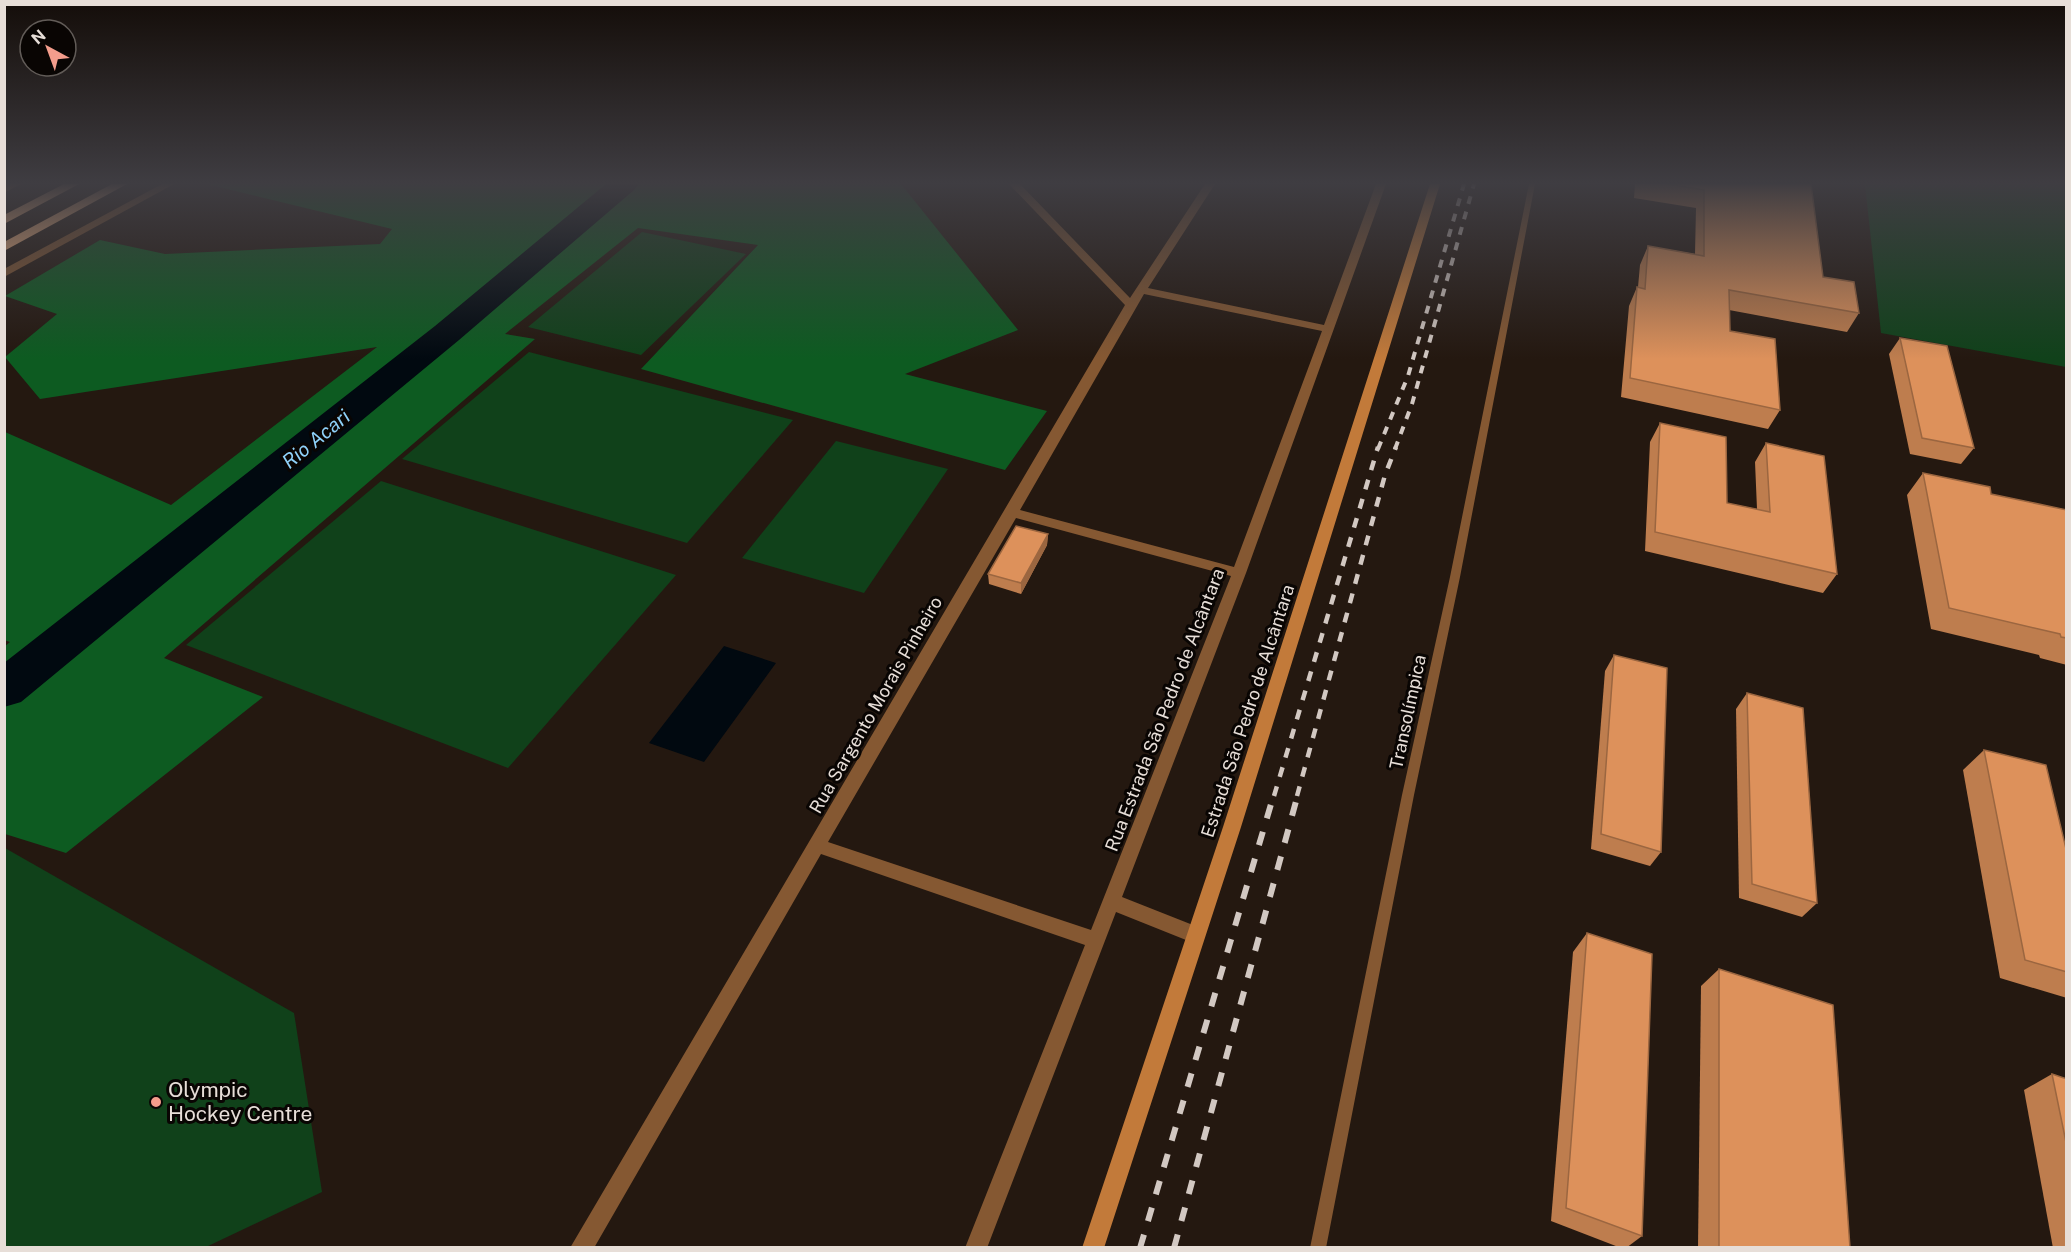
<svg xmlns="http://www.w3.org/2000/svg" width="2071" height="1252" viewBox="0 0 2071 1252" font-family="'Public Sans',sans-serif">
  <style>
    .green { fill: #10411a }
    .forest { fill: #0d5b21 }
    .water { fill: #010910 }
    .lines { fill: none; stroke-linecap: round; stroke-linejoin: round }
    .river { fill: #010910; fill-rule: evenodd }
    .lane { fill: #855832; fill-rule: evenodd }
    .street { fill: #855832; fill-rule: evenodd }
    .secondary { fill: #c27a3a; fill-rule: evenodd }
    .highway { fill: #febb84; fill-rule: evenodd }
    .rail-far2 { stroke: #d2c8c2; stroke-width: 4; stroke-dasharray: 8 8; stroke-linecap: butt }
    .rail-far1 { stroke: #d2c8c2; stroke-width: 4.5; stroke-dasharray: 10 10; stroke-linecap: butt }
    .rail { stroke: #d2c8c2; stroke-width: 6; stroke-dasharray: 14 14; stroke-linecap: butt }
    .wall { fill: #be7d4e }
    .shaded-wall { fill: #9b6640 }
    .building { fill: #dd915b; stroke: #9b6640; stroke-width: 1.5 }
    .poi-dot { fill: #f49d8c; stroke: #090503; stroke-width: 2 }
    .labels { text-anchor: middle; stroke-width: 6; stroke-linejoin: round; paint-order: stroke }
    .street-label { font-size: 18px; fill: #e7ded8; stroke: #090503 }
    .water-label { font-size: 20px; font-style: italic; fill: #8ed0f8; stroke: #090503 }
    .near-poi-label { font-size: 21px; fill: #e7ded8; stroke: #090503; text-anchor: start }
  </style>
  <rect width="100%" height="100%" fill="#241810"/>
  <!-- green -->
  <g class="green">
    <path d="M1865,184H2066V367L1881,333Z"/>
    <path d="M642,232L746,254L641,355L528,327Z"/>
    <path d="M529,352L793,420L687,543L402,459Z"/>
    <path d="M836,441L948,469L864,593L742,558Z"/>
    <path d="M381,481L676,575L508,768L186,645Z"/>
    <path d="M5,848L294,1013L322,1192L206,1247H5Z"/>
  </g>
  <!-- forest -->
  <path class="forest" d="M207,184H901L1018,330L905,374L1047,411L1005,470L641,369L758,245L638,228L505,334L535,339L164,658L263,697L66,853L5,834L4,647L10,642L4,640L5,432L171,505L377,347L40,399L5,357L57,314L5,296L100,240L165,254L380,244L392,229Z"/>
  <!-- water -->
  <path class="water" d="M724,646L776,663L704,762L649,743Z"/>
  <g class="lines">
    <!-- river -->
    <path class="river" d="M606,184H639L634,190L459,340L21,702L4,707V663L435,326Z"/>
    <!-- lane -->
    <path class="lane" d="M1529,184H1535L1460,577L1414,795L1326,1248H1310L1402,795L1450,577Z"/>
    <!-- street -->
    <g class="street">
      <path d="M8,184H21L4,193V186Z"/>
      <path d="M162,184H174L4,277V269Z"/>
      <path d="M1009,184H1020L1130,298L1205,184H1215L1148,288L1324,325L1376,184H1386L1246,573L1122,897L1203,929L1205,935L1203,941L1196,944L1116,912L987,1248H965L1085,945L821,854L594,1248H570L1125,305ZM1144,294L1322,331L1234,567L1020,510ZM1016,518L1231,576L1091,930L828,842Z"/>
    </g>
    <!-- secondary -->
    <path class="secondary" d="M1430,184H1440L1241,827L1104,1248H1082L1223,827Z"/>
    <!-- highway -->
    <g class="highway">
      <path d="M64,184H79L4,224V215Z"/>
      <path d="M112,184H127L4,251V242Z"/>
    </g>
    <!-- rail-far2 -->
    <g class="rail-far2">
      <path d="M1378,449L1408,376L1464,184"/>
      <path d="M1395,449L1412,404L1474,184"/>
    </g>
    <!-- rail-far1 -->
    <g class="rail-far1">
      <path d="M1274,796L1378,447"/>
      <path d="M1297,796L1385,475L1396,447"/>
    </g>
    <!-- rail -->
    <g class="rail">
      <path d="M1140,1248L1274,794"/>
      <path d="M1174,1248L1298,794"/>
    </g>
  </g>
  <!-- wall -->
  <g class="wall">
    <path d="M1635,184H1811L1823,277L1859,313L1847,332L1729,310L1730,331L1780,410L1768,429L1621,397L1629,306L1637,287H1638L1640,265L1648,246L1695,254L1696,208L1634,198Z"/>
    <path d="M1900,338L1974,448L1961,464L1910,454L1889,354Z"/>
    <path d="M1660,423L1727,503L1757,509L1755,462L1766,443L1837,574L1823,593L1645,551L1650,442Z"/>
    <path d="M1923,473L1991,494L2067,510V665L2040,658L2039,655L1931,629L1907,495Z"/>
    <path d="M1048,534L1047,545L1021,594L989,584L988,574Z"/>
    <path d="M1614,655L1661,852L1650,866L1591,849L1605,671Z"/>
    <path d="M1747,693L1817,903L1802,917L1739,898L1736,709Z"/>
    <path d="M1984,750L2067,853V998L2000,978L1963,770Z"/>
    <path d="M1587,933L1642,1236L1626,1248H1621L1551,1221L1573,952Z"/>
    <path d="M1719,969L1850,1248H1698L1701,986Z"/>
    <path d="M2052,1074L2067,1079V1248H2053L2024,1090Z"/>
  </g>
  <!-- shaded-wall -->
  <path class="shaded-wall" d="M1048,534L1047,545L1021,594V583Z"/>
  <!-- building -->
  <g class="building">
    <path d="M1667,184H1811L1823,277L1854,282L1859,313L1729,290L1730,331L1775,339L1780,410L1630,378L1637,287L1645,289L1648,246L1704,256V190Z"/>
    <path d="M1900,338L1947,346L1974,448L1922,438Z"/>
    <path d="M1660,423L1726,437L1727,503L1770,512L1766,443L1824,456L1837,574L1655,532Z"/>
    <path d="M1923,473L1990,487L1991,494L2067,510V638L2061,637L2060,634L1949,608Z"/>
    <path d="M1016,526L1048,534L1021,583L988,574Z"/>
    <path d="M1614,655L1667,668L1661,852L1601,834Z"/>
    <path d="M1747,693L1803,708L1817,903L1752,884Z"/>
    <path d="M1984,750L2046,765L2067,853V972L2025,960Z"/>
    <path d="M1587,933L1652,954L1642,1236L1566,1208Z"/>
    <path d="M1719,969L1833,1005L1850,1248H1719Z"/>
    <path d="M2052,1074L2067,1079V1147Z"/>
  </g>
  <!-- sky -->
  <linearGradient id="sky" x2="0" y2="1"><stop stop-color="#140d09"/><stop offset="0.51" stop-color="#3f3d42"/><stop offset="1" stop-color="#3f3d42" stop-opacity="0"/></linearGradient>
  <rect width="2071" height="359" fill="url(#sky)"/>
  <!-- markers -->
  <circle class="poi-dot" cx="156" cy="1102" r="6"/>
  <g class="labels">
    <!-- street labels -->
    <g class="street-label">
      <text transform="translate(876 705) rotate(-60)" y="6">Rua Sargento Morais Pinheiro</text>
      <text transform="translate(1165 710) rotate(-69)" y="6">Rua Estrada São Pedro de Alcântara</text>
      <text transform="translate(1248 711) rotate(-72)" y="6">Estrada São Pedro de Alcântara</text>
      <text transform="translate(1408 712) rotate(-78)" y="6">Transolímpica</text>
    </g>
    <!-- water labels -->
    <g class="water-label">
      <text transform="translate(316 439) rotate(-39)" y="7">Rio Acari</text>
    </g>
    <!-- near-poi labels -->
    <g class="near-poi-label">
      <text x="168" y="1097">Olympic<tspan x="168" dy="24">Hockey Centre</tspan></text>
    </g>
  </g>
  <!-- border -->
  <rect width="2071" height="1252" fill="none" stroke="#e7ded8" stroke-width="12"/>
  <!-- north arrow -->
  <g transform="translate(48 48) rotate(319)"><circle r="28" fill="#090503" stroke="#625c58" stroke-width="1.5"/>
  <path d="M0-4.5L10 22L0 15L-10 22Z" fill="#f49d8c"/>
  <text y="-9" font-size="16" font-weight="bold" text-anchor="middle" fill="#e7ded8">N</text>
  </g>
</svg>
